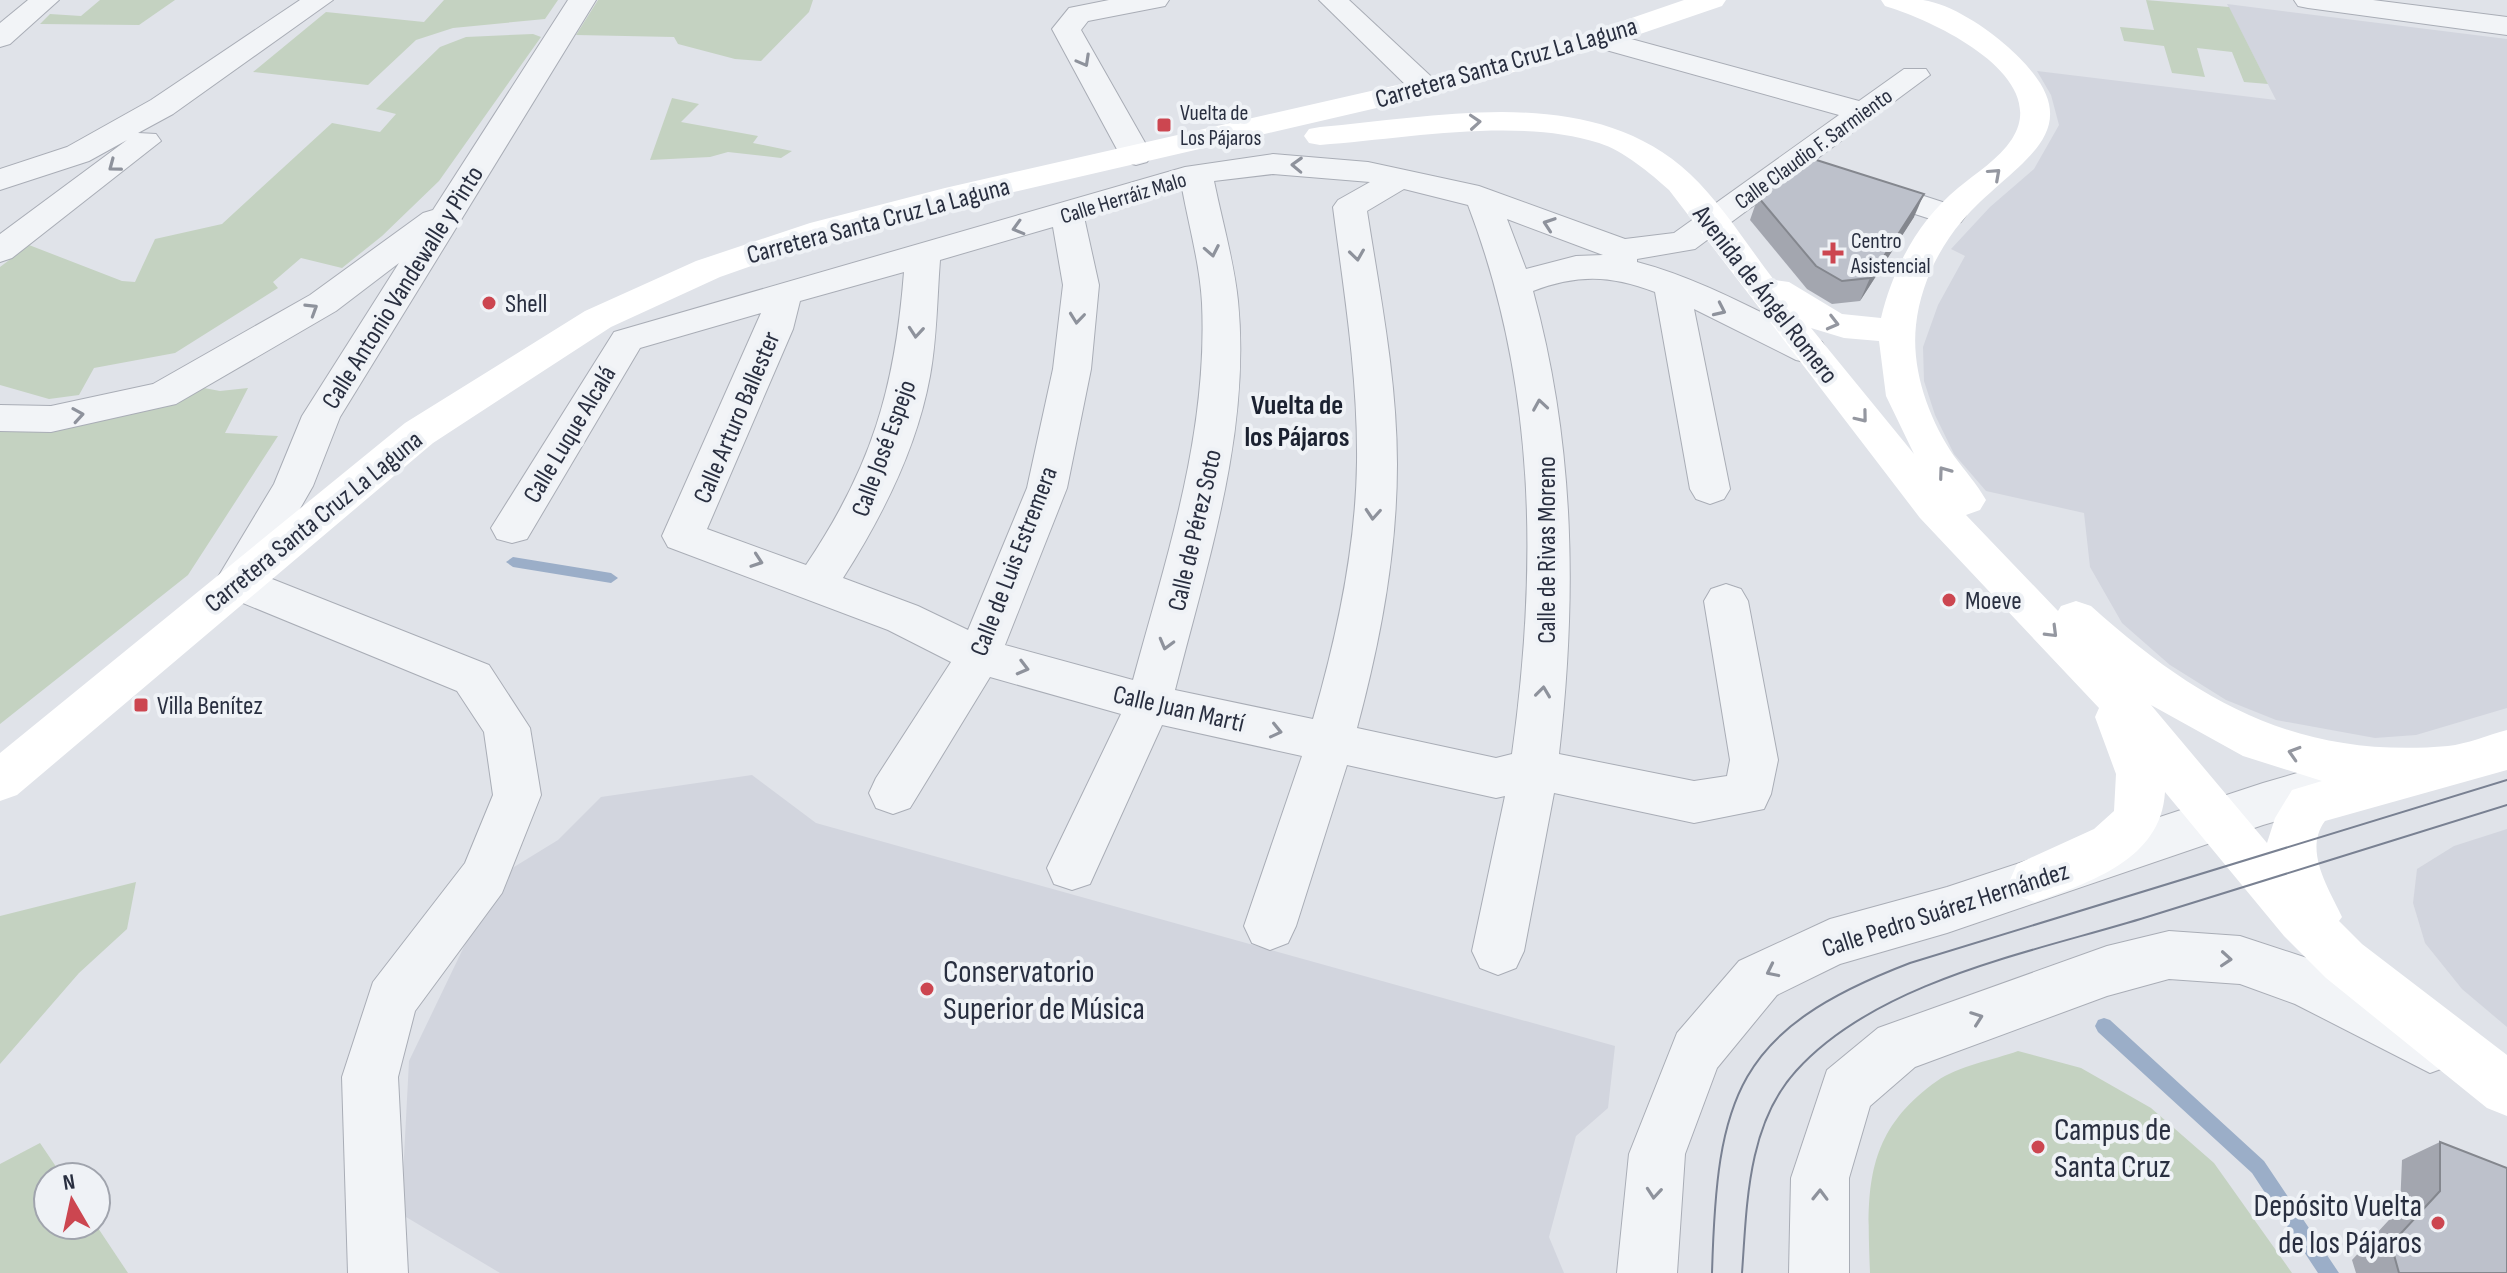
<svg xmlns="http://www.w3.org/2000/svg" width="2507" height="1273" viewBox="0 0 2507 1273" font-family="'Sofia Sans Condensed',sans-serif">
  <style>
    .built { fill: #d2d5de }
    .green { fill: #c4d2c1 }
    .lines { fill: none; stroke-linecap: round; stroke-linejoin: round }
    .stream { fill: #9baec8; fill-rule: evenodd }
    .minor-casing { stroke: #a9adb6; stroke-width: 2 }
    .tertiary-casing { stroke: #a9adb6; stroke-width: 2 }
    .minor { fill: #f2f4f7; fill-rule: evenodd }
    .tertiary { fill: #f2f4f7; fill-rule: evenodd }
    .secondary { fill: #fff; fill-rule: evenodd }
    .tram { stroke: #798192; stroke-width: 2 }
    .wall { fill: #a3a6af }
    .shaded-wall { fill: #84878e }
    .building { fill: #bdc1cb; stroke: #84878e; stroke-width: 2 }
    .oneway { stroke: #8e929c }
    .oneway2 { stroke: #9497a0 }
    .poi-dot { fill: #cc4650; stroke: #eff2f6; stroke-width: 3 }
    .labels { text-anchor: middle; stroke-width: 8; stroke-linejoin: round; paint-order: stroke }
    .far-poi-label { font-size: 22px; fill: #292f40; stroke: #eff2f6; text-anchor: start }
    .far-street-label { font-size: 22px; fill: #292f40; stroke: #eff2f6 }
    .street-label { font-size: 26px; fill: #292f40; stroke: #eff2f6 }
    .poi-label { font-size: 26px; fill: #292f40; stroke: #eff2f6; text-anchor: start }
    .neighbourhood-label { font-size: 28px; font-weight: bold; fill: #1b2130; stroke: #eff2f6 }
    .near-poi-label { font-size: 32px; fill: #292f40; stroke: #eff2f6; text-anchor: start }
  </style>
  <rect width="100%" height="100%" fill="#e0e3e9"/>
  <!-- built -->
  <g class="built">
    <path d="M2227,4L2507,39V708L2416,735L2375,738L2276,720L2226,700L2170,665L2122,623L2090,567L2084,513L1986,491L1954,454L1935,415L1924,381L1923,347L1938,305L1965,256L1951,249L1990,207L2034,169L2059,125L2051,95L2037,71L2276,100Z"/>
    <path d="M752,775L816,823L1615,1046L1608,1108L1576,1136L1549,1237L1564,1273H500L401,1214L409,1061L471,932L514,867L558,840L601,797Z"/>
    <path d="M2507,829V1027L2462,989L2425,943L2413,903L2417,869L2454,846Z"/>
  </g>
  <!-- green -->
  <g class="green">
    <path d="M100,0H175L139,25L40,24L50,14L81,16Z"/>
    <path d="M444,0H558L545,19L453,28L416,40L368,85L253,72L326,12L424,22Z"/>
    <path d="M598,0H813L809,12L761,61L735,59L678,44L674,37L576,35Z"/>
    <path d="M2146,0L2229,7L2268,84L2244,82L2232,52L2197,48L2205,77L2172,73L2164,46L2124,41L2120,27L2154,30Z"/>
    <path d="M533,34L541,37L439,181L382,236L342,268L301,258L273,282L278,288L175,353L94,368L79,395L49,399L0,385V267L29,245L122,281L135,282L155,239L222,224L332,123L380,132L396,114L376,109L440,47L466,37Z"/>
    <path d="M672,98L699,104L681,122L758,136L753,143L792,151L781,158L728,152L710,157L650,160Z"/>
    <path d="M204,388L220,391L248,388L225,433L278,436L188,575L0,724V427C78,431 133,416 204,388Z"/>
    <path d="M136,882L127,929L79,973L0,1064V916Z"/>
    <path d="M2018,1051L2081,1068L2151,1108L2214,1163L2292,1273H1870C1867,1192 1863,1133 1937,1081C1958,1066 1993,1060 2018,1051Z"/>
    <path d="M40,1143L63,1177H48V1225H96L128,1273H0V1164Z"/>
  </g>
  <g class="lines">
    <!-- stream -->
    <g class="stream">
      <path d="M513,557L611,573L618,578L611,583L513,567L506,562Z"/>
      <path d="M2104,1018L2110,1020L2264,1161L2339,1273H2318L2252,1173L2098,1032L2095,1026L2098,1020Z"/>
    </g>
    <defs>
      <g id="minor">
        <path d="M28,0H59L10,44L0,47V23Z"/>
        <path d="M300,0H333L173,114L138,133L156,134L161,141L12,258L0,262V234L127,140L89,161L0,190V169L67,147L151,100Z"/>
        <path d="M568,0H596L340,417L313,486L262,575L489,665L530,728L541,795L502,893L415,1011L398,1077L408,1273H348L342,1077L373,982L465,863L493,795L484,732L457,691L221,594L215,582L274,484L302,416L399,263L336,311L176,404L51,432L0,431V405L51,406L153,384L310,295L423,213L433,210Z"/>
        <path d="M1109,0H1169L1165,6L1088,21L1081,30L1152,155L1147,162L1136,165L1125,162L1120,155L1052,29L1069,8Z"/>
        <path d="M1319,0H1349L1437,82L1441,88L1437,94H1415Z"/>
        <path d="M2294,0H2373L2507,17V35L2308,8L2298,6Z"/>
        <path d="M1598,30L1859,101L1904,69H1926L1930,75L1695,249L1637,259V262C1702,279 1762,314 1822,342L1827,351L1822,360L1809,363L1796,360L1694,309L1730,489L1724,499L1710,504L1696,499L1690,489L1655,292C1610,275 1578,274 1533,291C1575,445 1577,597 1559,754L1694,781L1727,776L1730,760L1704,601L1711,589L1726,584L1741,589L1748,601L1778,760L1771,794L1764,809L1694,823L1554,793L1524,951L1516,968L1498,975L1480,968L1472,951L1505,796L1496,798L1347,765L1296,926L1288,943L1270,950L1252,943L1244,926L1302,756L1162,725L1090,884L1072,890L1054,884L1047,868L1121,714L990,677L910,808L893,814L876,808L869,793L876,778L951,662L888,630L668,547L662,536L761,313L640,348L527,539L512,543L497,539L491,528L614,332L1185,167L1273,154L1368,162L1479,186L1625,239L1674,233L1839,115L1588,45L1583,39L1588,33ZM1273,174L1370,182L1338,200L1333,207C1344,292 1358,376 1357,462C1356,548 1337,636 1313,719L1175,690C1207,563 1251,433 1238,301C1234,261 1222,221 1214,181ZM1182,188C1189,226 1200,265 1202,303C1208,434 1167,555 1133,680L1005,645L1067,488L1091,369L1099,285L1084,217ZM1404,189L1468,205C1536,383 1538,566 1512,754L1496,758L1357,728C1380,642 1397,554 1397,464C1397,379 1380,295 1367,211ZM1507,219L1603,255L1576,256L1526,269ZM1053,227L1063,285L1053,369L1027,488L968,630L918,606L843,578C882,517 917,448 930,376C937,338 937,299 940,260ZM904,272C895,388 872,467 806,565L707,529L793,329L800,301Z"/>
        <path d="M1862,176L1961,208L1966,215L1961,222L1949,225L1850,193L1846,186L1850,179Z"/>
      </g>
      <g id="tertiary">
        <path d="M2347,768L2364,774L2371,788L2364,802L2347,808L2304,813L2263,825L1947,933L1840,964L1777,995L1717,1068L1685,1154L1677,1273H1617L1629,1154L1677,1033L1739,961L1830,919L1947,887L2263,783L2304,771Z"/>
        <path d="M2169,931L2240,936L2310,959L2449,1028L2457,1047L2449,1066L2430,1073L2295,1004L2240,984L2169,979L2107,996L1915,1067L1870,1106L1849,1178V1273H1789L1791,1178L1827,1070L1878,1028L2107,946Z"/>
      </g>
    </defs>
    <!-- minor casing -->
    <use href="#minor" class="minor-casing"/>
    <!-- tertiary casing -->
    <use href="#tertiary" class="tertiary-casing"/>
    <!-- minor -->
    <use href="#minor" class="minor"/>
    <!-- tertiary -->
    <use href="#tertiary" class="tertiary"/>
    <!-- secondary -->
    <g class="secondary">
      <path d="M1684,0H1726L1722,6L1608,45L1437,94L962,204L834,237L720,277L611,327L433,443L17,795L0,801V753L405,423L585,311L696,261L810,223L945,188L1419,80L1588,33Z"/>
      <path d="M1881,0C1895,0 1910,0 1923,0C1951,4 1987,28 2008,47C2103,132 2015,159 1962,221C1938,249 1920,287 1916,325C1911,370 1929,419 1954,456C1965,471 1977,484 1986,500L1980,510L1966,515L2058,611L2061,606L2076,601L2091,606C2199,703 2299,759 2448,746C2467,744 2488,735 2507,730V770L2325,821C2303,850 2329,889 2342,917L2339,921L2362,944L2507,1055V1116L2487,1108L2326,978L2284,936L2165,792C2161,860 2090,882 2035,902L2017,896L2010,880L2017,864L2094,829L2114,811L2116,774L2095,717L2099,708L1920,518L1669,190C1650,173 1624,151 1599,143C1517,117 1405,139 1320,145L1309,143L1304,136L1309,129L1320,127C1442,117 1591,82 1690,174C1722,204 1747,245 1774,280L1789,282L1842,314L1881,318C1893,268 1918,221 1958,188C1976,173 1999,159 2012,139C2053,75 1930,19 1885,6ZM1811,328L1844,338L1879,341L1886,396L1914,454ZM2151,705L2243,756L2322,781L2292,790L2275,818L2267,843Z"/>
    </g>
    <!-- tram -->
    <g class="tram">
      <path d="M1712,1273C1717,1096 1735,1030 1910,963L2507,780"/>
      <path d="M1742,1273C1747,1205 1747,1125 1796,1071C1878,980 2034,952 2147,917C2267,880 2387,842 2507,805"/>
    </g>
  </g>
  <!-- wall -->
  <g class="wall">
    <path d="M1758,197L1914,217L1860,301L1832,304L1807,289L1750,220Z"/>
    <path d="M2440,1142L2507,1273H2356L2352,1260L2400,1208L2402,1160Z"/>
  </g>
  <!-- shaded-wall -->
  <path class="shaded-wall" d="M1924,194L1914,217L1860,301L1870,278Z"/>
  <!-- building -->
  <g class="building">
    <path d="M1807,157L1924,194L1870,278L1842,281L1816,266L1758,197Z"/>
    <path d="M2440,1142L2507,1168V1273H2399L2391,1244L2440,1191Z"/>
  </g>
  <!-- one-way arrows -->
  <defs><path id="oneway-chevron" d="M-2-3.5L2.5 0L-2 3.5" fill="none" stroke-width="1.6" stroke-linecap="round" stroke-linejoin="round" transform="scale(2)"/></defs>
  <g class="oneway">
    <use href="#oneway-chevron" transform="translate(1084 61) rotate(61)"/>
    <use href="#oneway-chevron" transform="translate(1297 165) rotate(-178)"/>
    <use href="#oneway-chevron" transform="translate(114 166) rotate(143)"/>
    <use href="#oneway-chevron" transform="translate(1549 224) rotate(-161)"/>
    <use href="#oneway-chevron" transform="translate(1018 228) rotate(164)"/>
    <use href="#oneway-chevron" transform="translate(1212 251) rotate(79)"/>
    <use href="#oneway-chevron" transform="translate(1357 255) rotate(82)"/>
    <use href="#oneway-chevron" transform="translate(312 309) rotate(-32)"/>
    <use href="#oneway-chevron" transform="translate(1720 310) rotate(25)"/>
    <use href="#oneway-chevron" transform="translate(1077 318) rotate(96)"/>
    <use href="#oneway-chevron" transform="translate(916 332) rotate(95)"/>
    <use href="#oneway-chevron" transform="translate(1540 405) rotate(-99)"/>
    <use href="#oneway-chevron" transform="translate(78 415) rotate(-9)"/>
    <use href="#oneway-chevron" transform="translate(1373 514) rotate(94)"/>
    <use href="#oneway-chevron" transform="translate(757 561) rotate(19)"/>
    <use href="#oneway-chevron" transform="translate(1166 644) rotate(105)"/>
    <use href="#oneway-chevron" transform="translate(1023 668) rotate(15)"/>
    <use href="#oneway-chevron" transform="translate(1543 692) rotate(-83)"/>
    <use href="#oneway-chevron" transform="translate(1276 731) rotate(13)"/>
    <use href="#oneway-chevron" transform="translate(2226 959) rotate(4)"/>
    <use href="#oneway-chevron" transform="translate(1772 971) rotate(154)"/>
    <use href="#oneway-chevron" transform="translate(1977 1018) rotate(-20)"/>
    <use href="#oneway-chevron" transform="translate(1654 1193) rotate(95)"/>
    <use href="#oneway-chevron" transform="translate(1820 1195) rotate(-89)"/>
  </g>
  <g class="oneway2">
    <use href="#oneway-chevron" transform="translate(1475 122) rotate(-4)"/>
    <use href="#oneway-chevron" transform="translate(1995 174) rotate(-42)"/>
    <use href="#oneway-chevron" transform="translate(1833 323) rotate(14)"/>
    <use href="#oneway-chevron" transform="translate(1862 417) rotate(51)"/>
    <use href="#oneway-chevron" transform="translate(1944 472) rotate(-126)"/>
    <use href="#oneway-chevron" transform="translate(2052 632) rotate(45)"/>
    <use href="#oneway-chevron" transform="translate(2294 753) rotate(-163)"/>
  </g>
  <!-- markers -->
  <g class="poi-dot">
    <rect x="1156" y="117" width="16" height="16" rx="4"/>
    <path d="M1829 241h8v8h8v8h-8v8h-8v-8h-8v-8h8z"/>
    <circle cx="489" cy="303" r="8"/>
    <circle cx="1949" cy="600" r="8"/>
    <rect x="133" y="697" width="16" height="16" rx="4"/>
    <circle cx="927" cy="989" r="8"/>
    <circle cx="2038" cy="1147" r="8"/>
    <circle cx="2438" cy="1223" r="8"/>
  </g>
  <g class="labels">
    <!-- far-poi labels -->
    <g class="far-poi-label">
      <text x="1180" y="120">Vuelta de<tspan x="1180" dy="25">Los Pájaros</tspan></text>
      <text x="1851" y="248">Centro<tspan x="1851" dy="25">Asistencial</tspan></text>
    </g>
    <!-- far-street labels -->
    <g class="far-street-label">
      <text transform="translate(1813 148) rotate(-36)" y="8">Calle Claudio F. Sarmiento</text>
      <text transform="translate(1123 197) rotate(-17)" y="8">Calle Herráiz Malo</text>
    </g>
    <!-- street labels -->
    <g class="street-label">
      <text transform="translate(1506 62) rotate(-16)" y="9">Carretera Santa Cruz La Laguna</text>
      <text transform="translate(878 220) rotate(-15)" y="9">Carretera Santa Cruz La Laguna</text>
      <text transform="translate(402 287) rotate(-58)" y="9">Calle Antonio Vandewalle y Pinto</text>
      <text transform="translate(1766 294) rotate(52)" y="9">Avenida de Ángel Romero</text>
      <text transform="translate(736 417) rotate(-67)" y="9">Calle Arturo Ballester</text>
      <text transform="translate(569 434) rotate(-59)" y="9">Calle Luque Alcalá</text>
      <text transform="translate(883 448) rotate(-70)" y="9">Calle José Espejo</text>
      <text transform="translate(313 521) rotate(-39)" y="9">Carretera Santa Cruz La Laguna</text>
      <text transform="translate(1194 530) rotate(-77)" y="9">Calle de Pérez Soto</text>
      <text transform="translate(1546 550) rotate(-90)" y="9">Calle de Rivas Moreno</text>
      <text transform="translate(1013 561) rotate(-69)" y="9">Calle de Luis Estremera</text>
      <text transform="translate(1179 708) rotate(13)" y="9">Calle Juan Martí</text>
      <text transform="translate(1945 909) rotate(-18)" y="9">Calle Pedro Suárez Hernández</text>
    </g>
    <!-- poi labels -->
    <g class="poi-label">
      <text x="505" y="312">Shell</text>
      <text x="1965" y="609">Moeve</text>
      <text x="157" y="714">Villa Benítez</text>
    </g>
    <!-- neighbourhood labels -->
    <g class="neighbourhood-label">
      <text x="1297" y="414">Vuelta de<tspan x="1297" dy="32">los Pájaros</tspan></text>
    </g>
    <!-- near-poi labels -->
    <g class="near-poi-label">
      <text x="943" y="982">Conservatorio<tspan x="943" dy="37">Superior de Música</tspan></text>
      <text x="2054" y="1140">Campus de<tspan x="2054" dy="37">Santa Cruz</tspan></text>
      <text x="2422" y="1216" text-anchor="end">Depósito Vuelta<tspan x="2422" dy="37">de los Pájaros</tspan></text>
    </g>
  </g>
  <!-- north arrow -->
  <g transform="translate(72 1201) rotate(351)"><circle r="38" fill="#eff2f6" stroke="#a0a4ad" stroke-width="2"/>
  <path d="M0-6L14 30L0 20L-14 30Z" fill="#cc4650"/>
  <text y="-12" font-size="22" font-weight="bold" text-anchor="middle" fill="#292f40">N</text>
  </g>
</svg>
